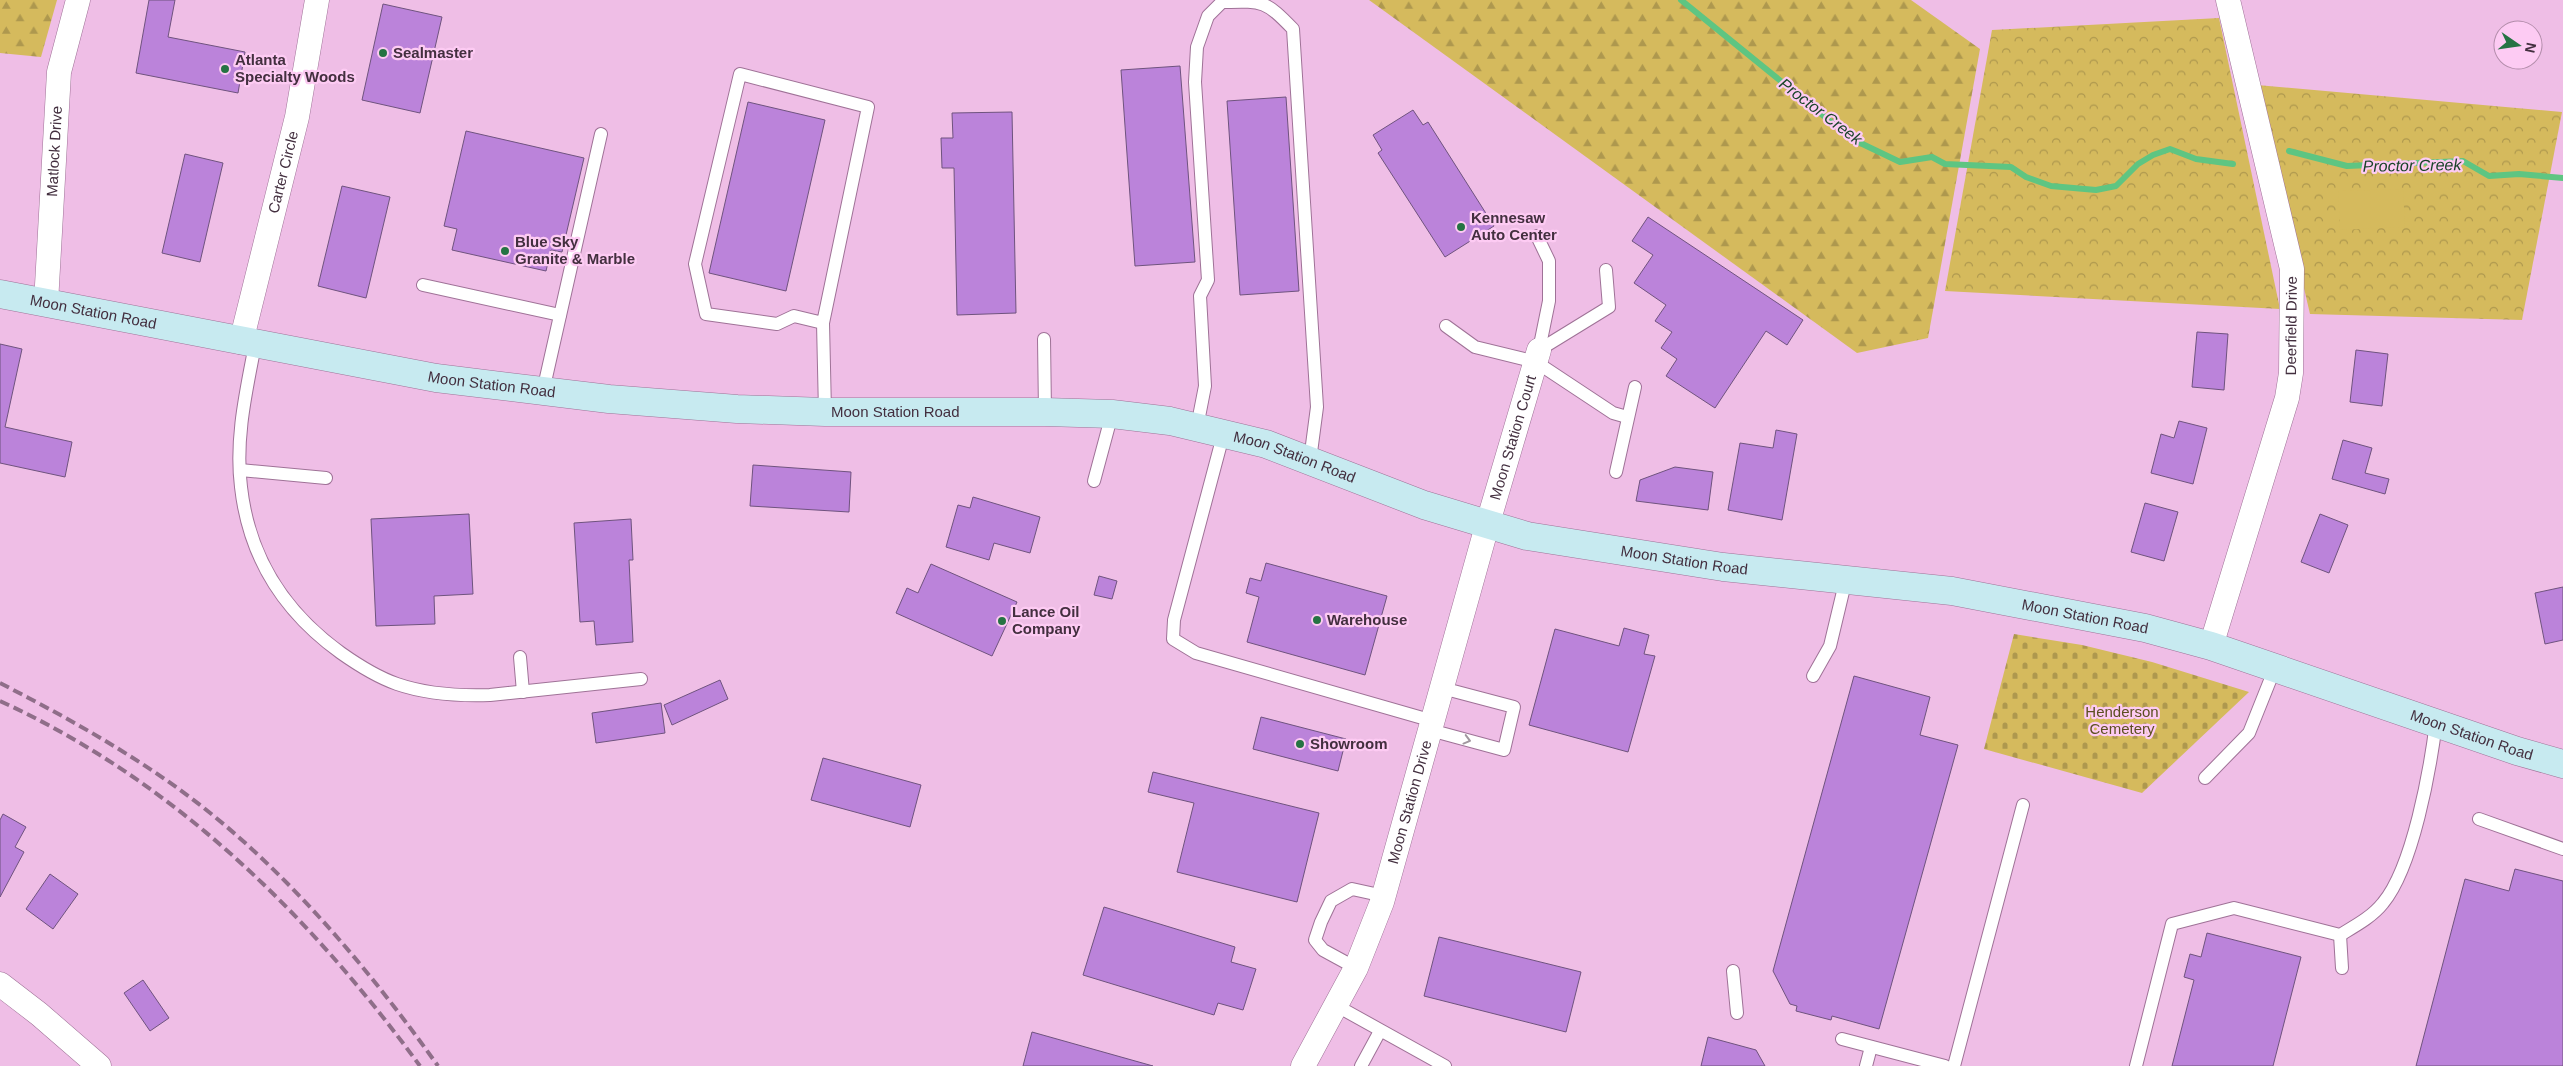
<svg xmlns="http://www.w3.org/2000/svg" width="2563" height="1066" viewBox="0 0 2563 1066" font-family="Arial,sans-serif">
  <style>
    .forest { fill: url(#forest-firs) }
    .cemetery { fill: url(#cemetery-stones) }
    .park { fill: url(#park-crowns) }
    .garden { fill: #d5ba5d }
    .lines { fill: none; stroke-linecap: round; stroke-linejoin: round }
    .stream { stroke: #5ec582; stroke-width: 6 }
    .building { fill: #bb83da; stroke: #6f537e }
    .lane-casing { stroke: #9f7297; stroke-width: 14 }
    .street-casing { stroke: #9f7297; stroke-width: 25 }
    .secondary-casing { stroke: #9f7297; stroke-width: 29 }
    .lane { stroke: #fff; stroke-width: 12 }
    .street { stroke: #fff; stroke-width: 24 }
    .secondary { stroke: #c7eaf0; stroke-width: 28 }
    .rail { stroke: #8f6e89; stroke-width: 4; stroke-dasharray: 10 5; stroke-linecap: butt }
    .oneway { stroke: #a1979f }
    .poi-dot { fill: #257343; stroke: #fdcbf3; stroke-width: 2 }
    .labels { text-anchor: middle; stroke-width: 4.5; stroke-linejoin: round; paint-order: stroke }
    .poi-label { font-size: 15px; font-weight: bold; fill: #432f3f; stroke: #fdcbf3; text-anchor: start }
    .street-label { font-size: 15px; fill: #432f3f; stroke: #fdcbf3 }
    .park-label { font-size: 15px; fill: #5c4f20; stroke: #fdcbf3 }
    .water-label { font-size: 16px; font-style: italic; fill: #194428; stroke: #fdcbf3 }
  </style>
  <defs>
    <pattern id="forest-firs" width="22" height="20" patternUnits="userSpaceOnUse" patternTransform="scale(1.25)"><rect width="22" height="20" fill="#d5ba5d"/><path d="M5 1l3.5 6h-7zM16 11l3.5 6h-7z" fill="#ae984e"/></pattern>
    <pattern id="cemetery-stones" width="16" height="16" patternUnits="userSpaceOnUse" patternTransform="scale(1.25)"><rect width="16" height="16" fill="#d5ba5d"/><path d="M2 7V4a2 2 0 0 1 4 0v3zM10 15v-3a2 2 0 0 1 4 0v3z" fill="#ae984e"/></pattern>
    <pattern id="park-crowns" width="20" height="18" patternUnits="userSpaceOnUse" patternTransform="scale(1.25)"><rect width="20" height="18" fill="#d5ba5d"/><path d="M2 6a3 3 0 1 1 6 0M12 15a3 3 0 1 1 6 0" fill="none" stroke="#ae984e"/></pattern>
  </defs>
  <rect width="100%" height="100%" fill="#efbee6"/>
  <!-- forest -->
  <g class="forest">
    <path d="M0,0H57L41,57L0,53Z"/>
    <path d="M1369,0H1911L1980,49L1928,338L1857,353Z"/>
  </g>
  <!-- cemetery -->
  <path class="cemetery" d="M2014,634L2082,645L2152,662L2249,692L2142,793L1984,749Z"/>
  <!-- park -->
  <g class="park">
    <path d="M2219,18L2280,309L1945,291L1992,30Z"/>
    <path d="M2257,85L2562,112L2522,320L2310,314Z"/>
  </g>
  <!-- garden -->
  <path class="garden" d="M2403,189L2405,227L2340,230L2338,191Z"/>
  <g class="lines">
    <!-- stream -->
    <g class="stream">
      <path d="M1681,0L1852,139L1900,162L1932,157L1945,164L2011,167L2026,177L2051,186L2096,190L2116,186L2138,164L2153,155L2170,149L2196,159L2233,164"/>
      <path d="M2289,151L2347,166L2463,161L2489,176L2519,174L2563,178"/>
    </g>
  </g>
  <!-- building -->
  <g class="building">
    <path d="M149,0H175L168,37L245,52L238,93L136,73Z"/>
    <path d="M383,4L442,17L420,113L362,100Z"/>
    <path d="M1180,66L1195,262L1135,266L1121,70Z"/>
    <path d="M1286,97L1299,291L1240,295L1227,101Z"/>
    <path d="M748,102L825,120L786,291L709,273Z"/>
    <path d="M1413,110L1423,125L1428,122L1494,226L1445,257L1378,153L1382,150L1373,135Z"/>
    <path d="M1012,112L1016,313L957,315L954,168H942L941,138H953L952,113Z"/>
    <path d="M466,131L584,158L562,252L551,250L546,271L452,250L457,229L444,226Z"/>
    <path d="M185,154L223,163L200,262L162,253Z"/>
    <path d="M342,186L390,197L366,298L318,286Z"/>
    <path d="M1648,217L1803,320L1787,345L1766,331L1715,408L1666,376L1677,359L1661,348L1672,332L1655,321L1666,305L1634,283L1653,255L1632,241Z"/>
    <path d="M2197,332L2228,334L2224,390L2192,387Z"/>
    <path d="M0,344L22,349L5,427L72,442L65,477L0,463Z"/>
    <path d="M2356,350L2388,354L2382,406L2350,402Z"/>
    <path d="M2179,421L2207,428L2193,484L2151,473L2161,434L2174,438Z"/>
    <path d="M1776,430L1797,434L1782,520L1728,510L1740,443L1773,448Z"/>
    <path d="M2343,440L2372,448L2365,473L2389,479L2385,494L2332,479Z"/>
    <path d="M753,465L851,472L849,512L750,506Z"/>
    <path d="M1675,467L1713,472L1708,510L1636,501L1640,480Z"/>
    <path d="M973,497L1040,517L1030,553L994,543L989,560L946,547L958,505L970,508Z"/>
    <path d="M2145,503L2178,512L2164,561L2131,552Z"/>
    <path d="M469,514L473,594L434,596L435,624L376,626L371,519Z"/>
    <path d="M2320,514L2348,525L2329,573L2301,562Z"/>
    <path d="M631,519L633,560H629L633,642L596,645L594,621L580,622L574,523Z"/>
    <path d="M1266,563L1387,596L1365,675L1247,642L1259,597L1246,593L1250,578L1261,581Z"/>
    <path d="M931,564L1017,602L992,656L896,613L907,588L918,593Z"/>
    <path d="M1099,576L1117,581L1112,599L1094,595Z"/>
    <path d="M2563,587V640L2545,644L2535,593Z"/>
    <path d="M1624,628L1649,635L1644,654L1655,656L1628,752L1529,725L1555,629L1619,646Z"/>
    <path d="M1854,676L1930,697L1920,735L1958,745L1879,1029L1832,1016L1831,1020L1796,1011L1797,1006L1790,1004L1773,971Z"/>
    <path d="M720,680L728,699L672,725L664,705Z"/>
    <path d="M661,703L665,733L596,743L592,713Z"/>
    <path d="M1261,717L1346,739L1338,771L1253,749Z"/>
    <path d="M823,758L921,785L910,827L811,800Z"/>
    <path d="M1153,772L1319,813L1297,902L1177,872L1194,803L1148,792Z"/>
    <path d="M3,814L26,827L15,847L24,852L0,897V820Z"/>
    <path d="M2515,869L2563,881V1066H2416L2465,879L2509,891Z"/>
    <path d="M50,874L78,894L53,929L26,909Z"/>
    <path d="M1104,907L1235,947L1231,962L1256,969L1243,1010L1218,1003L1214,1015L1083,975Z"/>
    <path d="M2207,933L2301,957L2273,1066H2172L2194,980L2184,977L2190,954L2201,957Z"/>
    <path d="M1439,937L1581,972L1566,1032L1424,996Z"/>
    <path d="M143,980L169,1018L150,1031L124,993Z"/>
    <path d="M1032,1032L1153,1066H1023Z"/>
    <path d="M1708,1037L1756,1050L1765,1066H1701Z"/>
  </g>
  <g class="lines">
    <defs>
      <g id="lane">
        <path d="M1537,236L1549,261V301L1539,350"/>
        <path d="M423,285L560,315"/>
        <path d="M823,323L794,316L777,324L706,314L695,264L740,74L868,107L823,323L825,412"/>
        <path d="M1446,326L1475,347L1536,362L1613,413L1627,417"/>
        <path d="M1044,339L1045,412"/>
        <path d="M255,345C246,392 235,439 241,487C249,558 284,612 341,653C358,665 377,677 397,684C426,694 460,696 490,695L641,679"/>
        <path d="M1539,350L1609,307L1606,270"/>
        <path d="M543,391L601,134"/>
        <path d="M1197,427L1205,386L1200,296L1208,280L1195,82L1197,47L1208,16L1222,2C1263,1 1265,0 1293,29L1317,407L1310,460"/>
        <path d="M1224,432L1174,620L1173,639L1196,653L1433,721"/>
        <path d="M240,470L326,478"/>
        <path d="M1616,472L1635,387"/>
        <path d="M1094,481L1112,414"/>
        <path d="M520,657L523,692"/>
        <path d="M1813,676L1830,646L1846,579"/>
        <path d="M1430,730L1504,750L1514,707L1442,688"/>
        <path d="M2205,778L2249,733L2275,668"/>
        <path d="M2479,819L2563,849"/>
        <path d="M2340,935L2342,968"/>
        <path d="M1356,968L1323,950L1315,940L1321,922L1331,901L1352,889L1384,896"/>
        <path d="M1733,971L1737,1013"/>
        <path d="M1337,1006L1445,1066"/>
        <path d="M1842,1039L1945,1066"/>
        <path d="M1361,1066L1380,1031"/>
        <path d="M1866,1066L1871,1047"/>
        <path d="M1954,1066L2023,805"/>
        <path d="M2136,1066L2172,924L2234,908L2340,935C2355,926 2372,917 2383,903C2413,867 2430,770 2436,723"/>
      </g>
      <g id="street">
        <path id="s1" d="M46,303L59,72L78,0"/>
        <path id="s2" d="M241,342L297,117L317,0"/>
        <path id="s3" d="M2211,646L2287,398L2291,373L2292,269L2228,0"/>
        <path d="M0,984L39,1014L99,1066"/>
        <path id="s4" d="M1303,1066L1356,968L1382,902L1487,526L1539,350"/>
      </g>
      <g id="secondary">
        <path id="s5" d="M0,294L436,378L609,399L737,409L825,412H1045L1112,414L1170,421L1266,444L1424,505L1527,536L1723,567L1952,591L2145,628L2211,646L2517,751L2563,764"/>
      </g>
    </defs>
    <!-- lane casing -->
    <use href="#lane" class="lane-casing"/>
    <!-- street casing -->
    <use href="#street" class="street-casing"/>
    <!-- secondary casing -->
    <use href="#secondary" class="secondary-casing"/>
    <!-- lane -->
    <use href="#lane" class="lane"/>
    <!-- street -->
    <use href="#street" class="street"/>
    <!-- secondary -->
    <use href="#secondary" class="secondary"/>
    <!-- rail -->
    <g class="rail">
      <path d="M0,683C66,717 131,753 191,798C286,870 369,969 438,1066"/>
      <path d="M0,701C174,781 308,913 420,1066"/>
    </g>
  </g>
  <!-- one-way arrows -->
  <defs><path id="oneway-chevron" d="M-2-3.5L2.5 0L-2 3.5" fill="none" stroke-width="1.6" stroke-linecap="round" stroke-linejoin="round" transform="scale(1.25)"/></defs>
  <use class="oneway" href="#oneway-chevron" transform="translate(1467 740) rotate(15)"/>
  <!-- markers -->
  <g class="poi-dot">
    <circle cx="383" cy="53" r="5"/>
    <circle cx="225" cy="69" r="5"/>
    <circle cx="1461" cy="227" r="5"/>
    <circle cx="505" cy="251" r="5"/>
    <circle cx="1317" cy="620" r="5"/>
    <circle cx="1002" cy="621" r="5"/>
    <circle cx="1300" cy="744" r="5"/>
  </g>
  <g class="labels">
    <!-- poi labels -->
    <g class="poi-label">
      <text x="393" y="58">Sealmaster</text>
      <text x="235" y="65">Atlanta<tspan x="235" dy="17">Specialty Woods</tspan></text>
      <text x="1471" y="223">Kennesaw<tspan x="1471" dy="17">Auto Center</tspan></text>
      <text x="515" y="247">Blue Sky<tspan x="515" dy="17">Granite &amp; Marble</tspan></text>
      <text x="1012" y="617">Lance Oil<tspan x="1012" dy="17">Company</tspan></text>
      <text x="1327" y="625">Warehouse</text>
      <text x="1310" y="749">Showroom</text>
    </g>
    <!-- street labels -->
    <g class="street-label">
      <text dy="5" stroke="none"><textPath href="#s1" startOffset="152">Matlock Drive</textPath></text>
      <text dy="5" stroke="none"><textPath href="#s2" startOffset="175">Carter Circle</textPath></text>
      <text dy="5" stroke="none"><textPath href="#s5" startOffset="95">Moon Station Road</textPath></text>
      <text dy="5" stroke="none"><textPath href="#s3" startOffset="332">Deerfield Drive</textPath></text>
      <text dy="5" stroke="none"><textPath href="#s5" startOffset="500">Moon Station Road</textPath></text>
      <text dy="5" stroke="none"><textPath href="#s5" startOffset="905">Moon Station Road</textPath></text>
      <text dy="5" stroke="none"><textPath href="#s4" startOffset="665">Moon Station Court</textPath></text>
      <text dy="5" stroke="none"><textPath href="#s5" startOffset="1310">Moon Station Road</textPath></text>
      <text dy="5" stroke="none"><textPath href="#s5" startOffset="1715">Moon Station Road</textPath></text>
      <text dy="5" stroke="none"><textPath href="#s5" startOffset="2120">Moon Station Road</textPath></text>
      <text dy="5" stroke="none"><textPath href="#s5" startOffset="2525">Moon Station Road</textPath></text>
      <text dy="5" stroke="none"><textPath href="#s4" startOffset="286">Moon Station Drive</textPath></text>
    </g>
    <!-- park labels -->
    <g class="park-label">
      <text x="2122" y="717">Henderson<tspan x="2122" dy="17">Cemetery</tspan></text>
    </g>
    <!-- water labels -->
    <g class="water-label">
      <text transform="translate(1821 111) rotate(37)" y="6">Proctor Creek</text>
      <text transform="translate(2412 165) rotate(-1)" y="6">Proctor Creek</text>
    </g>
  </g>
  <!-- north arrow -->
  <g transform="translate(2518 45) rotate(103)"><circle r="24" fill="#fdcbf3" stroke="#b38dab"/>
  <path d="M0-4L9 19L0 12L-9 19Z" fill="#257343"/>
  <text y="-8" font-size="14" font-weight="bold" text-anchor="middle" fill="#432f3f">N</text>
  </g>
</svg>
